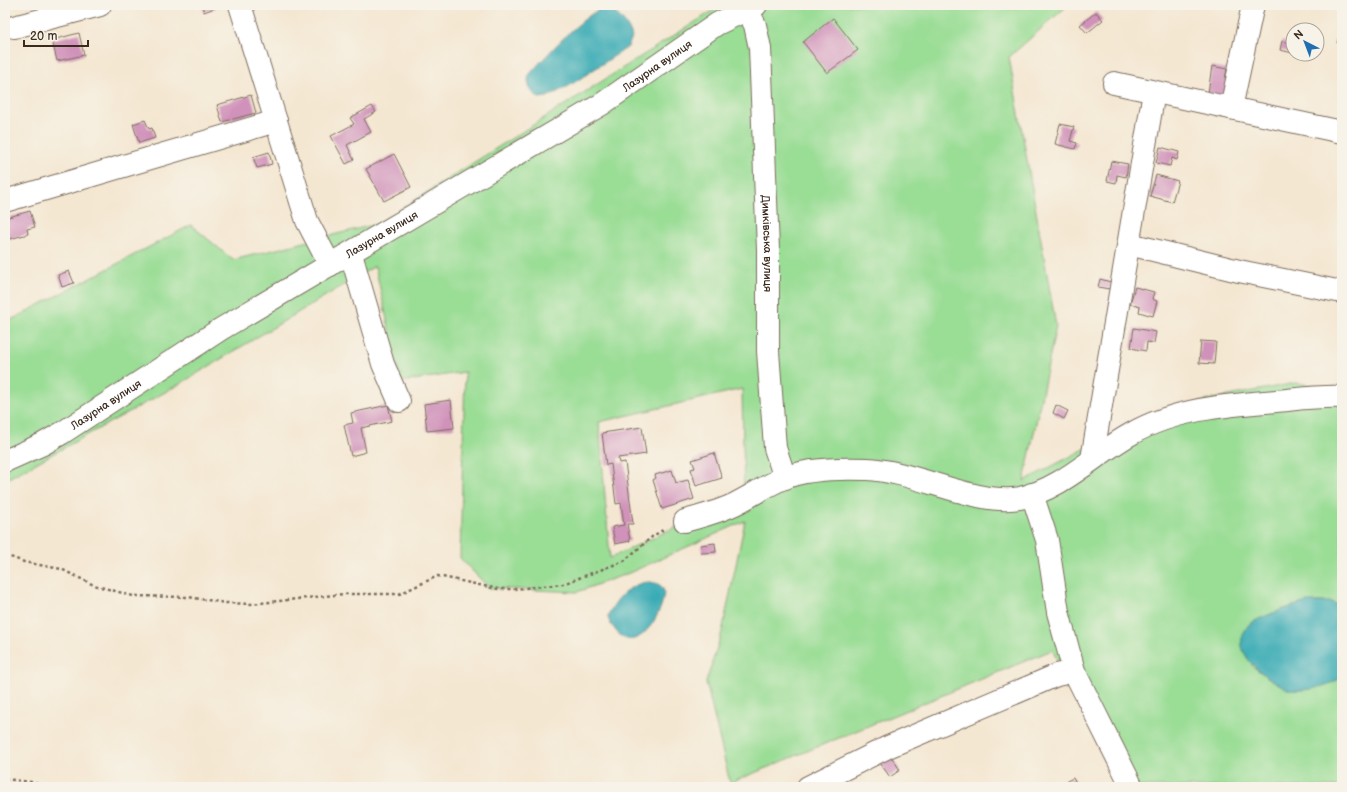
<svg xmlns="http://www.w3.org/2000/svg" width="1347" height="792" viewBox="0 0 1347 792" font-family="'Balsamiq Sans',sans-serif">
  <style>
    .green { fill: #9add95; stroke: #6a845a; fill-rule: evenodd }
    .water { fill: #3aacb5; stroke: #3a6b6a }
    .building { fill: #d091ba }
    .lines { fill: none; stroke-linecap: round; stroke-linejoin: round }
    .minor-casing { stroke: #7c6c5d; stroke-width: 24 }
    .path { stroke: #7c6c5d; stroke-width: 2.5; stroke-dasharray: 3 3; stroke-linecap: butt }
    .minor { stroke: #fff; stroke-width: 22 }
    .labels { text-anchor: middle; stroke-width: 4; stroke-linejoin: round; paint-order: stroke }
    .street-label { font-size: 11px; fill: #3b2a1e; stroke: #f7f3e8 }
  </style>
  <rect width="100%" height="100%" fill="#f7f3e8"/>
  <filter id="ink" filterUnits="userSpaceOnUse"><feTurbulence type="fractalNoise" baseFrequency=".025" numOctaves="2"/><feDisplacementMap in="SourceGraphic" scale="8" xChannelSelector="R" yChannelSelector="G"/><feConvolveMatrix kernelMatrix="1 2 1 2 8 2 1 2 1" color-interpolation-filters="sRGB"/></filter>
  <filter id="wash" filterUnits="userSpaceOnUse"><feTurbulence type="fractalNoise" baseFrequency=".012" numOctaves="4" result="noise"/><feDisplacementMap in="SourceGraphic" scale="16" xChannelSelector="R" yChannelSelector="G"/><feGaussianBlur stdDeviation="0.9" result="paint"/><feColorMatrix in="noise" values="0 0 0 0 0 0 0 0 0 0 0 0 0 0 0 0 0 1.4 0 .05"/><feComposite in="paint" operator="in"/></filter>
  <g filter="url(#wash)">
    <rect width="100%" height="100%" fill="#f4e7d2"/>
    <!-- green -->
    <path class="green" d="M722,5H1068L1009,57L1056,326L1024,481L1145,417L1213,399L1295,383L1342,388V606C1309,594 1278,611 1248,625L1252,666L1267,677L1290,690L1338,680L1342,676V787H1124L1052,650L730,783L706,682L722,632L745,521L629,573L577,592L489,588L460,558L465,372L401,382L375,266L178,385L5,480V323L191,225L233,260L377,224ZM742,389L744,495L610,558L599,422Z"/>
    <!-- water -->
    <g class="water">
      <path d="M605,8C617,11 629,25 632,37L628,47L569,86L547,97L539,98C531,93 526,84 529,75C541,61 588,9 605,8Z"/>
      <path d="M650,582C655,583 660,583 663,589C669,601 640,660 617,632C613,627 608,622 608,616C615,599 631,582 650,582Z"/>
      <path d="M1307,602H1331L1342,606V676C1333,686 1303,692 1290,690C1286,689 1281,685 1277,683C1259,673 1228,649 1248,626C1254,618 1296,605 1307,602Z"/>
    </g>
    <g id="blocks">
      <!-- building -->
      <g class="building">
        <path d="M202,5H219L220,6L204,12Z"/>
        <path d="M1096,12L1103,20L1087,33L1080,25Z"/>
        <path d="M833,18L858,50L827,73L803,42Z"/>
        <path d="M1342,26V44L1337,43Z"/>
        <path d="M79,33L84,55L57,61L52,40Z"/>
        <path d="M1282,41L1293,44V53L1280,50Z"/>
        <path d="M1212,66L1227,69L1225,79L1231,80L1225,96L1208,93Z"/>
        <path d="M251,95L256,113L222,122L217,105Z"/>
        <path d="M372,106L376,112L364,119L371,132L347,145L354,160L346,164L331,136L354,124L350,118Z"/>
        <path d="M145,120L149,129L152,128L155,138L139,143L133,124Z"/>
        <path d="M1060,124L1074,127L1070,141L1077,143L1075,149L1055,144Z"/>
        <path d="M1160,147L1179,152L1177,160L1172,158L1170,166L1156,163Z"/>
        <path d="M269,152L272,164L257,168L253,157Z"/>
        <path d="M394,154L411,187L384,201L366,169Z"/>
        <path d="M1111,161L1128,164L1126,177L1117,175L1116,183L1107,181Z"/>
        <path d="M1156,175L1178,181L1172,202L1150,196Z"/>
        <path d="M30,211L35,227L27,229L28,234L6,240L5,218Z"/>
        <path d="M69,271L74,283L62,287L58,275Z"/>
        <path d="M1100,279L1111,282L1109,289L1098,287Z"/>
        <path d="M1135,287L1154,292L1152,299L1157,301L1153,316L1139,312L1140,307L1130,304Z"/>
        <path d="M1134,328L1156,332L1154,343L1147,342L1146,351L1131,348Z"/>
        <path d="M1201,341L1216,342L1214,364L1199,363Z"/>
        <path d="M451,400L454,428L427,431L424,404Z"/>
        <path d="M388,405L392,421L361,428L366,452L351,456L344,425L353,423L351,413Z"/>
        <path d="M1056,405L1068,411L1064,419L1053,413Z"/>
        <path d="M642,427L646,454L618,458L619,463L625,462L633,524H627L630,541L615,544L612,527L624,525L621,503L616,504L611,464L606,465L602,433Z"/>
        <path d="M714,453L722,478L696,486L691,469L695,468L692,460Z"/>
        <path d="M672,470L676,483L688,480L694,499L662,509L653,480L656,478L655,475Z"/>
        <path d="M715,543L716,552L702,553L701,545Z"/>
        <path d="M891,756L900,770L890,777L880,763Z"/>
        <path d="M1073,778L1078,787H1055Z"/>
      </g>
    </g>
  </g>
  <g filter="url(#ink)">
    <use href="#blocks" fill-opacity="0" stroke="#7c6c5d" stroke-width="1"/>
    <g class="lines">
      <defs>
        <g id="minor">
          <path d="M240,5L307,221L330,265"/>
          <path id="s1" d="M747,9L755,25L760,48L768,250V351L775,448L785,478"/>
          <path d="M14,27L100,5"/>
          <path d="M1114,83L1342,132"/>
          <path d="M1231,108L1253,5"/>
          <path d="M5,201L276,121"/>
          <path d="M1129,244L1239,271L1342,292"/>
          <path d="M351,254L383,364L399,401"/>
          <path d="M1092,459L1154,92"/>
          <path id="s2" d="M5,461L43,444L62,433L221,329L602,104L717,24L756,5"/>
          <path d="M1032,494L1047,540L1058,612L1074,671L1132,787"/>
          <path d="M685,521C702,516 719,512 735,504C751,496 767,485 784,478C808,468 841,468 867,469C915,471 976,506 1020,498C1062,489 1095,454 1131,434C1174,409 1227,405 1276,401C1298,399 1320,396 1342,397"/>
          <path d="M808,787L888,747L1057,675L1074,671"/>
        </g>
      </defs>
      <!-- minor casing -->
      <use href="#minor" class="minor-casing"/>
      <!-- path -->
      <g class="path">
        <path d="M5,555L24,562L61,569L94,585L133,596L188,597L226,603L251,604L344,594H399L438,576L498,589H515L563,584L624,561L653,536L666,528"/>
        <path d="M5,779L31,782L47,787"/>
      </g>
      <!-- minor -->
      <use href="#minor" class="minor"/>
    </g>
  </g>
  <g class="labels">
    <!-- street labels -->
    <g class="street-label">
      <text dy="4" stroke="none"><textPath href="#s2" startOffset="763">Лазурна вулиця</textPath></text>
      <text dy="4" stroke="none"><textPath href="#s2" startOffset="440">Лазурна вулиця</textPath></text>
      <text dy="4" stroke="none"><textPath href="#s1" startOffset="237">Димківська вулиця</textPath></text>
      <text dy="4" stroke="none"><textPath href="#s2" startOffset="116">Лазурна вулиця</textPath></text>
    </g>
  </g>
  <!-- margin -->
  <rect width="1347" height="792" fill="none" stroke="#f7f3e8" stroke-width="20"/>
  <!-- north arrow -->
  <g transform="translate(1305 42) rotate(318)"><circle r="19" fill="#f7f3e8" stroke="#aca397"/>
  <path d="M0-3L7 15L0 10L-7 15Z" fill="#1f6fb2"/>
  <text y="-6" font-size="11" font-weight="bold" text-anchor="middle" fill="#3b2a1e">N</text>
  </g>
  <!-- scale -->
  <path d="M24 40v6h64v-6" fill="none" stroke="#3b2a1e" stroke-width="2"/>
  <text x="30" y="40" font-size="12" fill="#3b2a1e" stroke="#f7f3e8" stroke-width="3" paint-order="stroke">20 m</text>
</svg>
